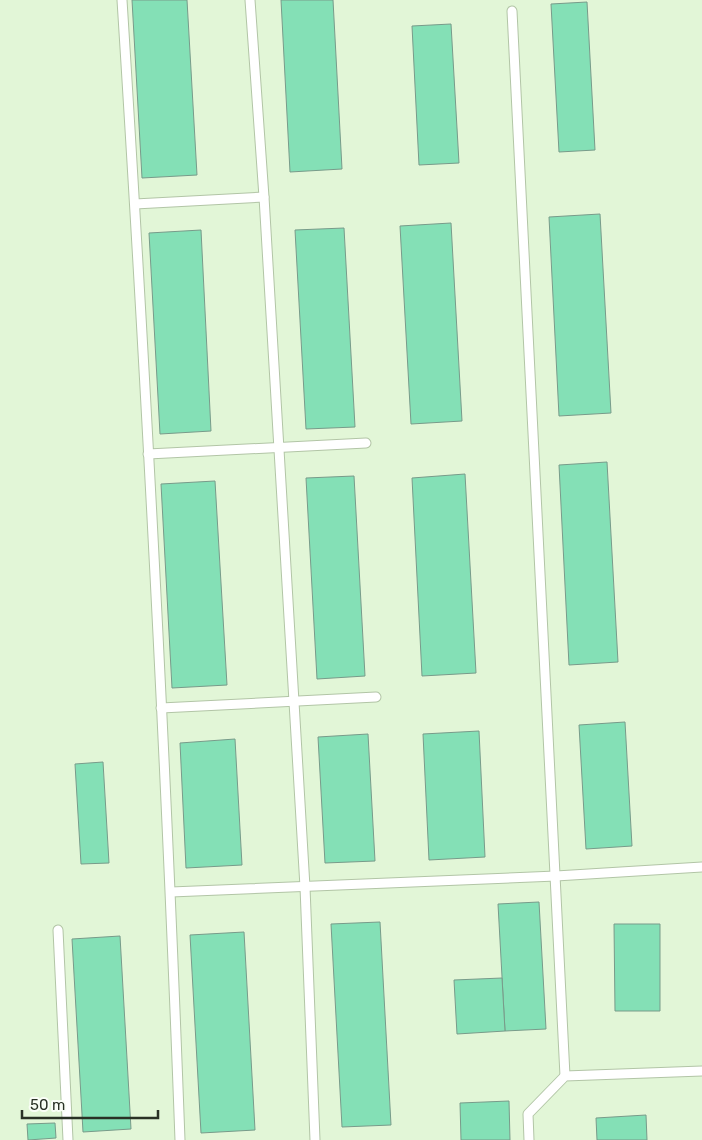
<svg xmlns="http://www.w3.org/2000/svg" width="702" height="1140" viewBox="0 0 702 1140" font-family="Rubik,sans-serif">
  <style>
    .building { fill: #84e0b6; stroke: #789b8a }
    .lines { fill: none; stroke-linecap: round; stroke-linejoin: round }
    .service-casing { stroke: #b2c5a6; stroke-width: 11 }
    .service { stroke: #fff; stroke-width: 9 }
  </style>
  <rect width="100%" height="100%" fill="#e2f6d7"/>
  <!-- building -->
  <g class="building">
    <path d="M132,0H187L197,175L142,178Z"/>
    <path d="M281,0H333L342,169L290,172Z"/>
    <path d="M587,2L595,150L559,152L551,4Z"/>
    <path d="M451,24L459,163L419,165L412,26Z"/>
    <path d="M600,214L611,413L559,416L549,217Z"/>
    <path d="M451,223L462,421L411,424L400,226Z"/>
    <path d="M344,228L355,427L306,429L295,230Z"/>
    <path d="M201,230L211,431L160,434L149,233Z"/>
    <path d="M607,462L618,662L569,665L559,465Z"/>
    <path d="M465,474L476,673L422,676L412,478Z"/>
    <path d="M354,476L365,676L317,679L306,478Z"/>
    <path d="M215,481L227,685L172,688L161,484Z"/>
    <path d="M625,722L632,846L586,849L579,725Z"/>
    <path d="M479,731L485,857L429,860L423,734Z"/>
    <path d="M368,734L375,861L325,863L318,737Z"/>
    <path d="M235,739L242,865L186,868L180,743Z"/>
    <path d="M103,762L109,863L81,864L75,764Z"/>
    <path d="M539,902L546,1029L505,1031L498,904Z"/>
    <path d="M380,922L391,1125L342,1127L331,924Z"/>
    <path d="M614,924H660V1011H615Z"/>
    <path d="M244,932L255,1130L201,1133L190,935Z"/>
    <path d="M120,936L131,1129L83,1132L72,939Z"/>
    <path d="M502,978L505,1031L457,1034L454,980Z"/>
    <path d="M509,1101L510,1140H461L460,1103Z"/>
    <path d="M646,1115L647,1140H597L596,1118Z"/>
    <path d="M55,1123L56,1138L28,1140L27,1124Z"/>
  </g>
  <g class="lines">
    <defs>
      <g id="service">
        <path d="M122,0C146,380 166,760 180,1140"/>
        <path d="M250,0L264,197L305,887L315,1140"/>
        <path d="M512,11L565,1076"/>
        <path d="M135,204L264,197"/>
        <path d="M148,454L366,443"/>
        <path d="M161,708L376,697"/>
        <path d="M171,892L556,876L702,867"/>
        <path d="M58,930L68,1140"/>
        <path d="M529,1140L528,1114L565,1076L702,1071"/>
      </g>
    </defs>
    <!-- service casing -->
    <use href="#service" class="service-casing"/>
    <!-- service -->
    <use href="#service" class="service"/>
  </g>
  <!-- scale -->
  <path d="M22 1110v8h136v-8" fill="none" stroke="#293125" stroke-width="2.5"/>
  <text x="30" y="1110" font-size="15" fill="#293125" stroke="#fafef7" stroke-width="4" paint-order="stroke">50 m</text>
</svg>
